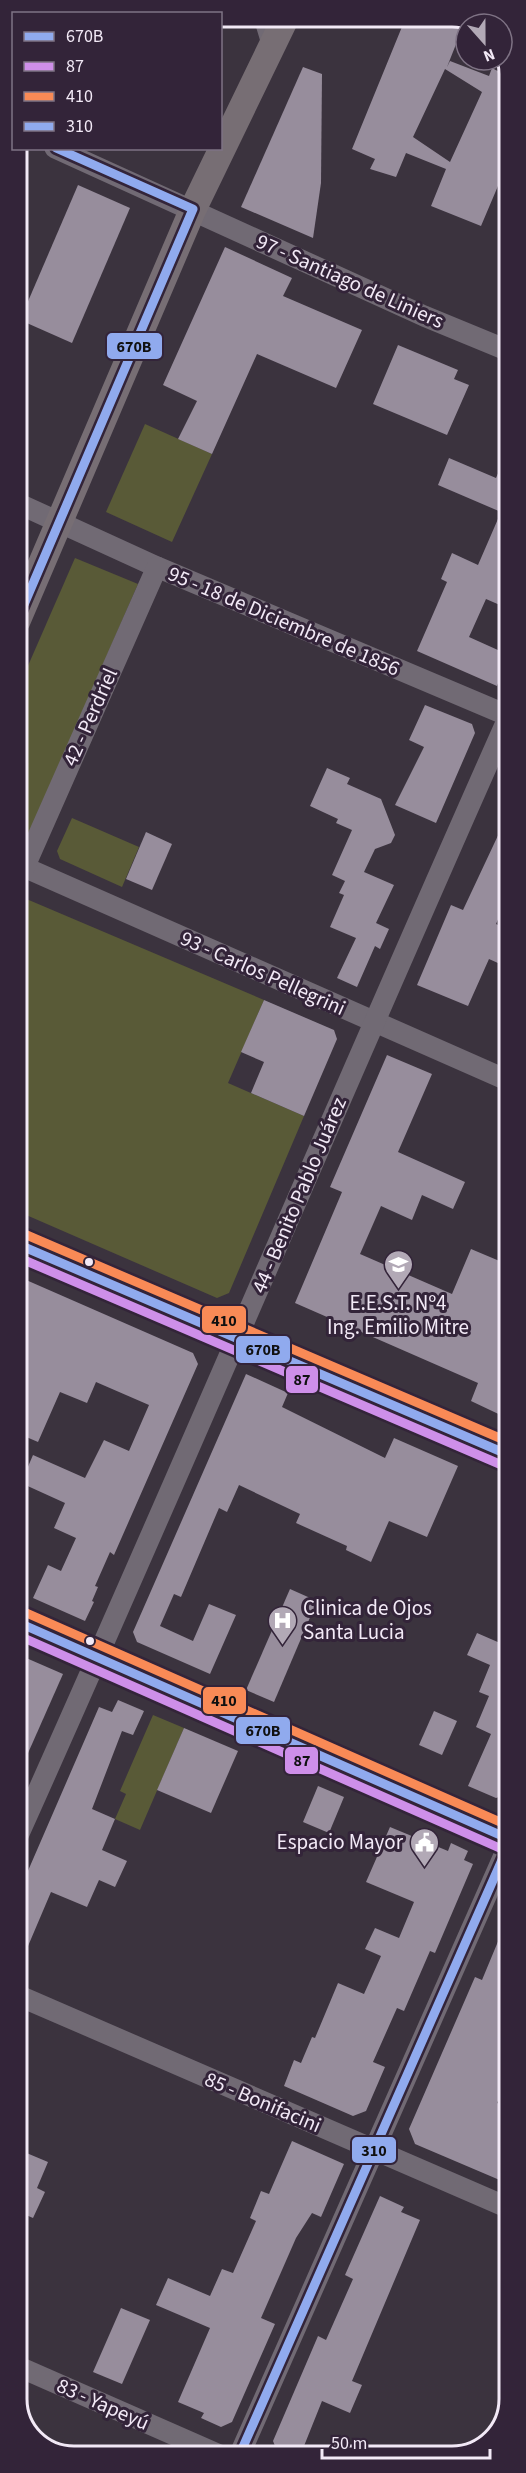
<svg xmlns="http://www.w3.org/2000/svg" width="526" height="2473" viewBox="0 0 526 2473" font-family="'Source Sans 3',sans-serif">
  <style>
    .green { fill: #595a37 }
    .building { fill: #978d9c; fill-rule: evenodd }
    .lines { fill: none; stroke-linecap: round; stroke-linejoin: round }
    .minor { stroke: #716a74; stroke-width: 21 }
    .major { stroke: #776e74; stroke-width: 27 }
    .bus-1-casing { stroke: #332439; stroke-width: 14 }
    .bus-2-casing { stroke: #332439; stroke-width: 14 }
    .bus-3-casing { stroke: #332439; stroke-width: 14 }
    .bus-4-casing { stroke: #332439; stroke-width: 14 }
    .bus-1 { stroke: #90aaee; stroke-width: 9 }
    .bus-2 { stroke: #ce8fe9; stroke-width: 9 }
    .bus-3 { stroke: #f98a56; stroke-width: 9 }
    .bus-4 { stroke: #90aaee; stroke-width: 9 }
    .bus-dot { fill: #f2e9f6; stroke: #332439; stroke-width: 2 }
    .labels { text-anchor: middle; stroke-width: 6; stroke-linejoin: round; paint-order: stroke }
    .street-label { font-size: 21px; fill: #f2e9f6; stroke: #332439 }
    .poi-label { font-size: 21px; fill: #f2e9f6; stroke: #332439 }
    .rim { fill: none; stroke: #f2e9f6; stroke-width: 3 }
    .line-badge { stroke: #332439; stroke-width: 2 }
    .pale-badge-label { font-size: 16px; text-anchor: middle; font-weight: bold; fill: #111 }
  </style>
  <rect width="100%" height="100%" fill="#3b333e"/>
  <!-- green -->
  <g class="green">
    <path d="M145,424L212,454L172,542L106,512Z"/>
    <path d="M75,558L138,584L25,844L17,840V691Z"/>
    <path d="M72,818L139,847L122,887L60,859L57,851Z"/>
    <path d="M17,895L264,1000L228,1083L304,1116L229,1293L217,1298L17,1211Z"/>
    <path d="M153,1715L184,1728L140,1830L115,1819L126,1794L120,1791Z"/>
  </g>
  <!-- building -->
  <g class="building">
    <path d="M406,17H442L464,24L447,67L450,61L489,76L492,68L509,77V160L481,226L431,206L446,169L406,153L396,177L370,169L375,159L352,149ZM445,69L482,92L450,162L413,137Z"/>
    <path d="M303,67L322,74L321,183L313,238L241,207Z"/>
    <path d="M78,185L130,208L72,343L20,320Z"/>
    <path d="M225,247L292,278L283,296L362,330L336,388L257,354L212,454L178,439L197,401L163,385Z"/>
    <path d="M398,345L458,370L454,379L469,385L447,435L373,404Z"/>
    <path d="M509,448V609L486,599L469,637L509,655L497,686L417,651L447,582L441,579L452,553L478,565L501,512L438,485L449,458L496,478Z"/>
    <path d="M425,705L472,724L475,733L436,823L395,805L424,747L409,740Z"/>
    <path d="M327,768L350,778L347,784L381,799L395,835L391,843L375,849L364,872L394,885L376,923L389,929L380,949L375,946L357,987L337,978L356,938L330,927L344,895L339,893L345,881L332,875L352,830L336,823L338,819L310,806Z"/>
    <path d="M509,812V895L496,924L509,930V968L489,959L468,1006L417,985L451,905L463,910Z"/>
    <path d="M146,832L172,844L152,890L126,879Z"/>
    <path d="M264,1000L334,1030L337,1039L304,1116L251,1093L264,1062L241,1052Z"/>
    <path d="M387,1055L432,1074L398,1152L465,1182L453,1209L422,1195L412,1220L381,1206L360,1254L452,1294L471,1249L509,1265V1419L471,1401L478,1383L295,1303L342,1192L330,1187Z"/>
    <path d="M17,1276L193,1353L198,1364L114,1555L110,1552L95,1586L98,1587L92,1601L94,1602L85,1621L33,1598L48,1565L61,1571L76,1538L54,1528L65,1503L21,1483L33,1455L85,1478L104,1440L129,1451L149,1405L96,1382L87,1403L60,1392L38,1442L17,1433Z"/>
    <path d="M246,1374L288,1393L282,1407L385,1458L394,1438L458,1466L427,1537L389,1521L371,1562L346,1550L347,1546L296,1523L300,1514L239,1485L227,1512L219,1508L181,1597L174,1594L160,1626L193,1641L209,1604L236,1615L210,1674L137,1642L133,1632Z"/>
    <path d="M290,1589L317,1601L274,1702L246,1690Z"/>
    <path d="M509,1620V1786L505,1795L496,1798L468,1786L491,1734L476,1727L489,1696L479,1692L490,1665L467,1655L477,1633L500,1643Z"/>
    <path d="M17,1654L63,1674L17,1778Z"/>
    <path d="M118,1700L144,1711L133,1735L122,1731L92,1809L115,1819L102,1850L127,1861L115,1887L99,1880L87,1907L51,1892L17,1972V1910L28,1882L24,1880L99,1707L112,1712Z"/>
    <path d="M434,1711L457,1721L442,1755L419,1745Z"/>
    <path d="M184,1728L238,1751L211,1813L157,1790Z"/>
    <path d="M318,1786L344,1797L329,1833L303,1822Z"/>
    <path d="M390,1827L448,1851L451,1843L468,1851L464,1860L473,1864L435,1953L430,1951L404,2011L397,2008L373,2062L385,2067L366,2111L353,2116L284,2086L294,2060L301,2063L312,2037L315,2038L338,1983L364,1994L381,1956L365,1949L375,1928L399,1938L414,1902L366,1882Z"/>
    <path d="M509,1915V2074L497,2103L509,2108V2184L415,2144L409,2129L475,1977L482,1980Z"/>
    <path d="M292,2141L344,2164L321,2217L312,2213L296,2238L261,2318L275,2324L232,2422L221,2427L201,2418L204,2413L178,2402L210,2328L156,2305L168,2278L210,2296L222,2269L233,2273L256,2221L250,2218L261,2191L269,2194Z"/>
    <path d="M17,2149L48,2162L37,2188L45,2192L33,2218L17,2211Z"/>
    <path d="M380,2196L404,2207L401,2212L420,2220L352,2381L362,2385L350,2413L322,2401L300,2456H288L277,2451L273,2441L318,2336L326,2340L353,2279L345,2275Z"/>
    <path d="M121,2308L150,2320L122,2384L93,2372Z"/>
  </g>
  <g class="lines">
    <!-- minor -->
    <g class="minor">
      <path d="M264,17L273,47"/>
      <path d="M55,148L424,316L509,351"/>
      <path d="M17,503L157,567L509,716"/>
      <path d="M17,864L509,1081"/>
      <path d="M24,868L157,567"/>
      <path d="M17,1244L509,1455"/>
      <path d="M17,1622L509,1839"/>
      <path d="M17,1838C184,1466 343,1089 509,716"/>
      <path d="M17,1995L509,2208"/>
      <path d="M17,2366L222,2456"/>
      <path d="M239,2456L509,1844"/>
    </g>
    <!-- major -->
    <path class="major" d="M17,621L193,209L286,17"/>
    <defs>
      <g id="bus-1">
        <path d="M17,621L193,209L56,148"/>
        <path d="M17,1244L509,1455"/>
        <path d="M17,1622L509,1839"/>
      </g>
      <g id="bus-2">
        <path d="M17,1257L504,1466"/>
        <path d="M17,1635L504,1850"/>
      </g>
      <g id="bus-3">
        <path d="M22,1233L509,1442"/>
        <path d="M22,1611L509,1826"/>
      </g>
      <path id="bus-4" d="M239,2456L509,1844"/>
    </defs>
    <!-- bus-1 casing -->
    <use href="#bus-1" class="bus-1-casing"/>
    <!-- bus-2 casing -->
    <use href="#bus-2" class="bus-2-casing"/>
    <!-- bus-3 casing -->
    <use href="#bus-3" class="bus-3-casing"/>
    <!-- bus-4 casing -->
    <use href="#bus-4" class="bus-4-casing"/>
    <!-- bus-1 -->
    <use href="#bus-1" class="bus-1"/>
    <!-- bus-2 -->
    <use href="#bus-2" class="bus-2"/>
    <!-- bus-3 -->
    <use href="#bus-3" class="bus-3"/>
    <!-- bus-4 -->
    <use href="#bus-4" class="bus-4"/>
  </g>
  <!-- icons -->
  <defs>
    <symbol id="school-pin" viewBox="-11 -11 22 30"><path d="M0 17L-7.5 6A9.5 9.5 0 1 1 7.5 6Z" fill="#b2a9b6" stroke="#332439"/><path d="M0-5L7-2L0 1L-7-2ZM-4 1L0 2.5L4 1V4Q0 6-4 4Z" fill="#fff"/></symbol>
    <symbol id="hospital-pin" viewBox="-11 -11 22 30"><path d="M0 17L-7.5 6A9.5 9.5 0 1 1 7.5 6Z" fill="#b2a9b6" stroke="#332439"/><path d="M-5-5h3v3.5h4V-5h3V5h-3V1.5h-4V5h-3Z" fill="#fff"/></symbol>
    <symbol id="civic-pin" viewBox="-11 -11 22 30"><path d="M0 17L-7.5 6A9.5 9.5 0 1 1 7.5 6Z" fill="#b2a9b6" stroke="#332439"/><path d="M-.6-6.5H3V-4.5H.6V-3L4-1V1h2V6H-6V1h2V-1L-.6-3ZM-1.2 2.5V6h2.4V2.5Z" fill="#fff"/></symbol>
  </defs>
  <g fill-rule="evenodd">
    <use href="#school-pin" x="382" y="1248" width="33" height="45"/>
    <use href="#hospital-pin" x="266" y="1604" width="33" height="45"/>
    <use href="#civic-pin" x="408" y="1826" width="33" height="45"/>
  </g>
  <!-- markers -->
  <g class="bus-dot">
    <circle cx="89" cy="1262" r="5"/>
    <circle cx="90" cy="1641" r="5"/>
  </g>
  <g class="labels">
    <!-- street labels -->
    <g class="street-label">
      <text transform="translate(350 281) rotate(24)" y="7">97 - Santiago de Liniers</text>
      <text transform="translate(284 621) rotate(23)" y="7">95 - 18 de Diciembre de 1856</text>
      <text transform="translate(90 717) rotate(-66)" y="7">42 - Perdriel</text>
      <text transform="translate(263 973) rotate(24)" y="7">93 - Carlos Pellegrini</text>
      <text transform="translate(299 1195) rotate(-67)" y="7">44 - Benito Pablo Juárez</text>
      <text transform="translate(263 2102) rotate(23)" y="7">85 - Bonifacini</text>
      <text transform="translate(103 2404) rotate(24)" y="7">83 - Yapeyú</text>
    </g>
    <!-- poi labels -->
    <g class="poi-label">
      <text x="398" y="1310">E.E.S.T. Nº4<tspan x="398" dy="24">Ing. Emilio Mitre</tspan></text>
      <text x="303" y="1615" text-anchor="start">Clinica de Ojos<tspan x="303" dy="24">Santa Lucia</tspan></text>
      <text x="403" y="1849" text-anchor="end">Espacio Mayor</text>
    </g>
  </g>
  <!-- crop -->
  <path d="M0 0H526V2473H0ZM74 27H452A47 47 0 0 1 499 74V2399A47 47 0 0 1 452 2446H74A47 47 0 0 1 27 2399V74A47 47 0 0 1 74 27Z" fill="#332439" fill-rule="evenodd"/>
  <path class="rim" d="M74 27H452A47 47 0 0 1 499 74V2399A47 47 0 0 1 452 2446H74A47 47 0 0 1 27 2399V74A47 47 0 0 1 74 27Z"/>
  <g class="line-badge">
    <rect x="106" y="332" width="57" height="28" rx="6" fill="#90aaee"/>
    <rect x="201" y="1305" width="46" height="29" rx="6" fill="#f98a56"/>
    <rect x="235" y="1335" width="56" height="29" rx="6" fill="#90aaee"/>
    <rect x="285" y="1365" width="34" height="29" rx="6" fill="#ce8fe9"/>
    <rect x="202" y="1686" width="45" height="29" rx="6" fill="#f98a56"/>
    <rect x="235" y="1716" width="56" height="29" rx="6" fill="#90aaee"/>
    <rect x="284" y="1746" width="35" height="29" rx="6" fill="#ce8fe9"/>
    <rect x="351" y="2136" width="46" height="28" rx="6" fill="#90aaee"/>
  </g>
  <g class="pale-badge-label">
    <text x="134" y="352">670B</text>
    <text x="224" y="1326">410</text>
    <text x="263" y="1355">670B</text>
    <text x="302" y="1385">87</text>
    <text x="224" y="1706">410</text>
    <text x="263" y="1736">670B</text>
    <text x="302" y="1766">87</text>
    <text x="374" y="2156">310</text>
  </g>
  <!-- legend -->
  <rect x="12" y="12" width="210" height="138" fill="#332439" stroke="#7f7385" stroke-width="1.5"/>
  <rect x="24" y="32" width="30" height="9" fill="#90aaee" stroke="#7f7385" stroke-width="1.5"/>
  <text x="66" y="42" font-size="18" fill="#f2e9f6">670B</text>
  <rect x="24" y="62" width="30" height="9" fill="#ce8fe9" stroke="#7f7385" stroke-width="1.5"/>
  <text x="66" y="72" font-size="18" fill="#f2e9f6">87</text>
  <rect x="24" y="92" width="30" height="9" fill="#f98a56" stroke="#7f7385" stroke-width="1.5"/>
  <text x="66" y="102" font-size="18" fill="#f2e9f6">410</text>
  <rect x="24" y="122" width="30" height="9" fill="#90aaee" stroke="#7f7385" stroke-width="1.5"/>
  <text x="66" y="132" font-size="18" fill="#f2e9f6">310</text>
  <!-- north arrow -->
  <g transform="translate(484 42) rotate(159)"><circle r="28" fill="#332439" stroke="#7f7385" stroke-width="1.5"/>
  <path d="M0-4.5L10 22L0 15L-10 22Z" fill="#b2a9b6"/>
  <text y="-9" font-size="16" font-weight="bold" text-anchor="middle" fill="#f2e9f6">N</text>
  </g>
  <!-- scale -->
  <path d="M322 2449v9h168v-9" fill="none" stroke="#f2e9f6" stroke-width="3"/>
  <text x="331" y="2449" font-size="18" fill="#f2e9f6" stroke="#332439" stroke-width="4.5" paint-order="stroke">50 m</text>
</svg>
